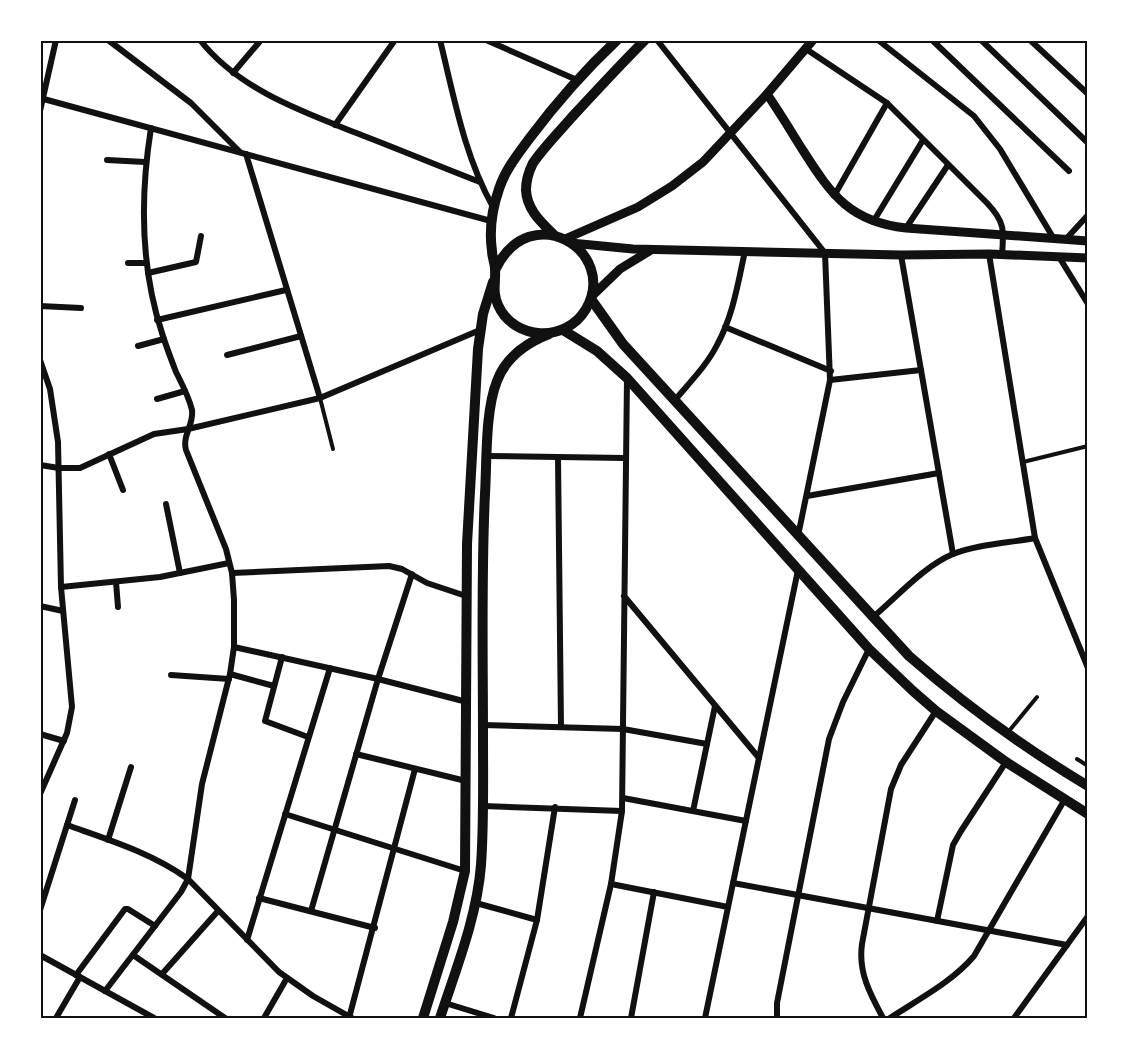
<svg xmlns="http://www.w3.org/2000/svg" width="1128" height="1059" viewBox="0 0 1128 1059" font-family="'DejaVu Sans',sans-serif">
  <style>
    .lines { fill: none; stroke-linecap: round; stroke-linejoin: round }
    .service { stroke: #111; stroke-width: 4 }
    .minor { stroke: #111; stroke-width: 6 }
    .tertiary { stroke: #111; stroke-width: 9 }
    .secondary { stroke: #111; stroke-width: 10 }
    .neatline { fill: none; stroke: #111; stroke-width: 2 }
  </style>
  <rect width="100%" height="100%" fill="#fff"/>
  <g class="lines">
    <!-- service -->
    <g class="service">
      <path d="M320,398L333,449"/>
      <path d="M1023,462L1088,446"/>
      <path d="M1009,731L1037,697"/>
      <path d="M1077,759L1088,766"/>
    </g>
    <!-- minor -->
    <g class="minor">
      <path d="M108,40L191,103L240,152"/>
      <path d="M200,40C240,91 306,113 364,136C403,151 441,167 480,182"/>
      <path d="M440,40C454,97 464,155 493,207"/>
      <path d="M486,40L577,80"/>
      <path d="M657,40L825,253L830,380L798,536"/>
      <path d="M878,40L974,116L1000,149L1054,239"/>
      <path d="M932,40L1069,171"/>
      <path d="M981,40L1088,143"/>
      <path d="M1030,40L1088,94"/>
      <path d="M806,49L887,103L987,203C1005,222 1004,230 1002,255"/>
      <path d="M233,73L261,40"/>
      <path d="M40,98L491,221"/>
      <path d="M40,111L56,40"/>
      <path d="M335,125L395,40"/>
      <path d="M246,154L320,398"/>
      <path d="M107,160L145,162"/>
      <path d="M834,196L887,103"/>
      <path d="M873,222L923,140"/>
      <path d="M906,228L948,165"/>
      <path d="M1066,239L1088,215"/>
      <path d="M989,254L1035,538L1088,668"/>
      <path d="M901,255L953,554"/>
      <path d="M1059,257L1088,304"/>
      <path d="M128,263H146"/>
      <path d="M148,273L196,262L201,236"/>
      <path d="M40,306L81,308"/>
      <path d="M157,320L286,290"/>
      <path d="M725,327L831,371"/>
      <path d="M138,346L164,339"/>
      <path d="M227,355L301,336"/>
      <path d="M40,360L50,389L58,442L61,587L72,707L67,733L40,794"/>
      <path d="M830,380L921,370"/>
      <path d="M157,399L185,391"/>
      <path d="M675,400C690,382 707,365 717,345C733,316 738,283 745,251"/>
      <path d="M109,454L123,490"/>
      <path d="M487,456L625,458"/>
      <path d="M558,457L561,727"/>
      <path d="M40,465L59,468H80L154,434L188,429L320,398L480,330"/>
      <path d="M807,496L939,473"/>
      <path d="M166,504L180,573"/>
      <path d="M232,573L389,566L402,569L427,583L466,596"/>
      <path d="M116,582L118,607"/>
      <path d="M61,587L160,577L229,563"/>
      <path d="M624,596L759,758"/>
      <path d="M40,606L63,611"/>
      <path d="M873,617C897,597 924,566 953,554C978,544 1009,543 1035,538"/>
      <path d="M234,647L378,679L467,702"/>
      <path d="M282,657L265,721L308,737"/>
      <path d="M230,674L274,686"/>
      <path d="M171,675L229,679"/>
      <path d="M483,725L623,729L707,744"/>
      <path d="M40,734L64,741"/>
      <path d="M356,754L466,781"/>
      <path d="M623,798L746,821"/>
      <path d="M483,806L622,811"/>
      <path d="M693,811L715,706"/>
      <path d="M285,814L465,871"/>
      <path d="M67,825C109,840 152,853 188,879L279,972L313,996L352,1018"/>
      <path d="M108,840L131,767"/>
      <path d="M733,883L1067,945"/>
      <path d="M611,884L728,907"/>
      <path d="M259,898L375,928"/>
      <path d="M476,903L537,920"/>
      <path d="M40,910L75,800"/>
      <path d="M311,911L378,679L412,574"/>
      <path d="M937,921L953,845L961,831L1006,762"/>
      <path d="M247,940L330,668"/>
      <path d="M40,955L154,1018"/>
      <path d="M133,955L225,1018"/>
      <path d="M162,974L218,911"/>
      <path d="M76,975L125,909H128L155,926"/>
      <path d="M105,991L181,892L188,879L202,784L230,674L234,647V600L232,573L226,549L186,450C182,435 194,425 192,410C189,397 182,384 176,372C171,359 166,346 162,333C140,266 140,197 151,128"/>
      <path d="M445,1003L494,1018"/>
      <path d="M56,1018L80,977"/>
      <path d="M264,1018L287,978"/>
      <path d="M349,1018L415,769"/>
      <path d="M511,1018L537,920L555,807"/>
      <path d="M580,1018L611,884L622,811L627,378"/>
      <path d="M631,1018L654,892"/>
      <path d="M705,1018L798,570"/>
      <path d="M777,1018V1003L829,739L843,702L869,649"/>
      <path d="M883,1018C870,994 858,972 862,944L891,789L901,765L936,711"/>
      <path d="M890,1018C919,999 952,982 974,956L1065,799"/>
      <path d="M1014,1018L1088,916"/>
    </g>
    <!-- tertiary -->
    <g class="tertiary">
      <path d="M767,94C780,113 792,133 804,152C832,196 851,222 906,228L1088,241"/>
      <path d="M565,239L638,207L672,186L703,162L767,94L813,40"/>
      <path d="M571,243L633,249L901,255L989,254L1088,258"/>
      <path d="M592,296L620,269L651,250"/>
    </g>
    <!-- secondary -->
    <g class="secondary">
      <path d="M554,235C541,222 527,210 526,190C526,181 529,171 533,163C544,147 559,132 572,117C596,91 620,65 645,40"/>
      <path d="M495,270C531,196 619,252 586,309C566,343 514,341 498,305C492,291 496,283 495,269C495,263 492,257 492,251C489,230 492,209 499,189C505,170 518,154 529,139C556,103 584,71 617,40"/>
      <path d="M591,299L623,344L909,656C965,705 1023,747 1088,786"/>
      <path d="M563,330L597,351L627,378L869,649L913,691L936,711L1006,762L1088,814"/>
      <path d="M423,1018L453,922L465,871L467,544L478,349L483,314L493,282"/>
      <path d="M440,1018C456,969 477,917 481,865C484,823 483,781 483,738C483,657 481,575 485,494C487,461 485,411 497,381C506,357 526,343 549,334"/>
    </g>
  </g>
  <!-- border -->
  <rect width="1128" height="1059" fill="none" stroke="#ffffff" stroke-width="84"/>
  <rect x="42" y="42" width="1044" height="975" class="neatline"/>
</svg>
